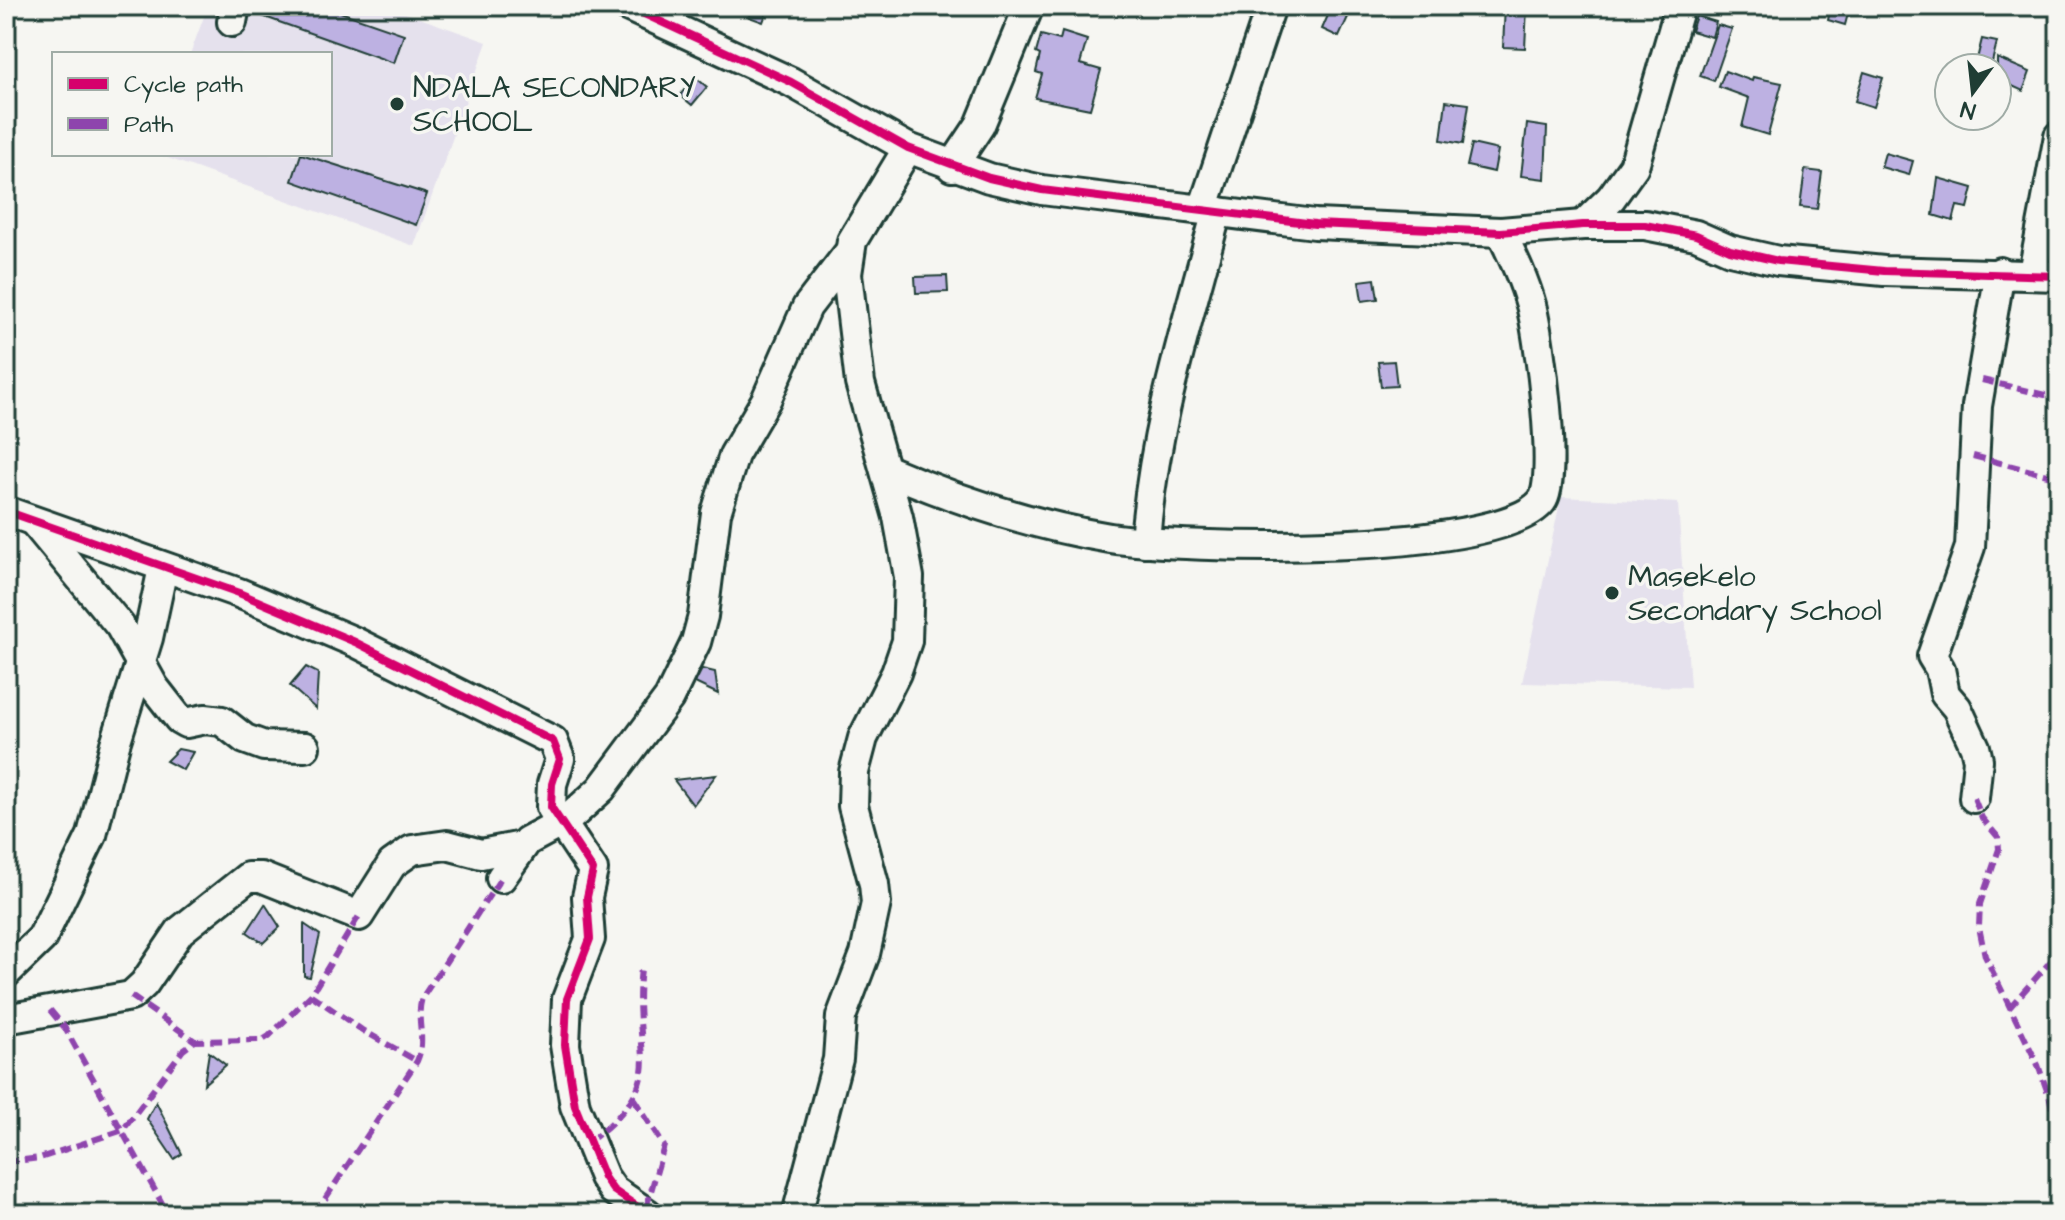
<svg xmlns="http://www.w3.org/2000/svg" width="2065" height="1220" viewBox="0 0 2065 1220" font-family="'Architects Daughter',sans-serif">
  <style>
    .built { fill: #e5e1ed }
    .building { fill: #bdb1e2; stroke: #1f3d34; stroke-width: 2 }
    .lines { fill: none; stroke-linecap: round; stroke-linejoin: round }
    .minor-casing { stroke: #1f3d34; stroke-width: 34 }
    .minor { stroke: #f6f6f2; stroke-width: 28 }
    .quiet { stroke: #8e44ad; stroke-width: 6; stroke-dasharray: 12 6; stroke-linecap: butt }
    .cycleway-casing { stroke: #f6f6f2; stroke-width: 13 }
    .cycleway { stroke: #d6006c; stroke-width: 8 }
    .poi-dot { fill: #1f3d34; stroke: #f6f6f2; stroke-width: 3 }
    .labels { text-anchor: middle; stroke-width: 7; stroke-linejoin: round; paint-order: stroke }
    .poi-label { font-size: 30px; fill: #1f3d34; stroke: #f6f6f2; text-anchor: start }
  </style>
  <rect width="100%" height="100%" fill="#f6f6f2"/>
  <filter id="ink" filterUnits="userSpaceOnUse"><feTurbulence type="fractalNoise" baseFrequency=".0125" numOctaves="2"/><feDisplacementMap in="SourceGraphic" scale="16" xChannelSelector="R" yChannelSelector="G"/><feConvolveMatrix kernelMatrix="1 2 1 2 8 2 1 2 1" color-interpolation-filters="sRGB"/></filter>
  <g filter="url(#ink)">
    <!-- built -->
    <g class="built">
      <path d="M208,6H386L487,42L414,246L157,154H330V54H190Z"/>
      <path d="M1561,497L1678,503L1690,687L1522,683Z"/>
    </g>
    <!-- building -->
    <g class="building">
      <path d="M252,6H323L404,34L394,63L251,12Z"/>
      <path d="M753,6H769L763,22L749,17Z"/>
      <path d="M1332,6H1353L1339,37L1322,29Z"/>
      <path d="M1505,6L1527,7L1525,48L1503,47Z"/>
      <path d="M1831,6H1850L1845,25L1828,20Z"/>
      <path d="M1696,16L1716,22L1712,37L1691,31Z"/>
      <path d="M1718,25L1732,29L1714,81L1700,76Z"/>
      <path d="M1062,32L1087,40L1080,64L1101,70L1090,109L1035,98L1042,74L1036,72L1040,55L1036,53L1041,35L1060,40Z"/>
      <path d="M1982,39L1997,42L1991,66L1976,63Z"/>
      <path d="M1997,58L2030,72L2023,91L1997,79Z"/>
      <path d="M1725,71L1752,81L1753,77L1782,83L1768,135L1742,127L1749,98L1719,87Z"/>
      <path d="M1864,72L1883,78L1874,107L1855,101Z"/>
      <path d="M695,77L707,87L692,105L680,95Z"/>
      <path d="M1446,101L1469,104L1463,144L1441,140Z"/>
      <path d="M1527,124L1547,127L1545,179L1521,176Z"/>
      <path d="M1472,144L1498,150L1494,172L1467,166Z"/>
      <path d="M1885,153L1913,161L1909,175L1881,167Z"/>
      <path d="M301,154L427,194L416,225L292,181Z"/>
      <path d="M1805,170L1822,172L1817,209L1800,207Z"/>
      <path d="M1938,178L1973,188L1968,208L1957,206L1953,221L1933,215Z"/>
      <path d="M947,276L948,292L916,293L915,277Z"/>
      <path d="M1375,279L1378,299L1362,301L1359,281Z"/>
      <path d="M1394,361L1397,386L1381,387L1378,362Z"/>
      <path d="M306,667L318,673L316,709L290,686Z"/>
      <path d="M702,669L715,672L718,694L695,683Z"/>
      <path d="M178,749L193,752L183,770L166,761Z"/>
      <path d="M716,775L693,805L674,780Z"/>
      <path d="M265,904L280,927L263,943L247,932Z"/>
      <path d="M304,924L320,935L310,977L304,976Z"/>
      <path d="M209,1052L226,1065L204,1084Z"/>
      <path d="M156,1102L182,1154L174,1159L147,1119Z"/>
    </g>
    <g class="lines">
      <defs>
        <g id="minor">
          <path d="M627,6L791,82L908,148L989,178L1042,190L1315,224L1501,232L1583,225H1645L1696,235L1730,250L1778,261L1884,271L2059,276"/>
          <path d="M232,22L235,6"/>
          <path d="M952,167L980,125L1029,6"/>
          <path d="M1203,209L1271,6"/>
          <path d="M1583,225L1611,198L1634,166L1680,6"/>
          <path d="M2033,273L2059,136"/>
          <path d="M885,469C957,500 1032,525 1110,538C1181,549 1499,557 1542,501C1559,480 1539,335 1531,305C1524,279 1512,255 1501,232"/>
          <path d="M6,511L239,593L355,642L553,741L560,759L552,784L551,807L593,870L587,897L590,939L567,999L565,1045L575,1106L604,1177L613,1190L648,1214"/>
          <path d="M35,523L120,626L154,687L179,719L186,723L205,719L222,721L245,739L264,746L305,747"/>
          <path d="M1145,542C1153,428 1188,321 1217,211"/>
          <path d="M1974,798L1978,760L1975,747L1957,708L1945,694L1940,669L1932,656L1970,547L1977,406L2000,272"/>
          <path d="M501,878L527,841L568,819L601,789L669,698L696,642L703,616L716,513L734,455L766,400L807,307L847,255"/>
          <path d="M6,973L42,938L92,835L115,744L148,638L163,568"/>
          <path d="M6,1019L131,996L144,984L180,931L248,877H261L359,916L392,864L412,850L447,845L481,854L522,846"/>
          <path d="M797,1214L838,1059L841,1017L865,954L876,903L874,884L853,806L854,772L863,738L896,673L907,641L909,577L898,517L860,383L847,274L852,241L908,148"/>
        </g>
      </defs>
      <!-- minor casing -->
      <use href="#minor" class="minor-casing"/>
      <!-- minor -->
      <use href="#minor" class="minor"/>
      <!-- quiet -->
      <g class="quiet">
        <path d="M1982,380L2045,395L2059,394"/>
        <path d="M1973,456L2059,478"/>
        <path d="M1974,798L1982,818L1998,837L1999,849L1980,904L1979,927L1985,956L2038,1065L2050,1099L2059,1142"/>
        <path d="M311,995L362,1030L417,1061"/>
        <path d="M131,996L195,1041"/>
        <path d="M2009,1008L2059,952"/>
        <path d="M50,1010L65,1028L168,1214"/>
        <path d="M634,1099L664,1146L645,1212"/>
        <path d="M589,1142C674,1076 630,1057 641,969"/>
        <path d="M6,1162L40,1158L123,1130L183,1050L195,1041L263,1040L269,1036L311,995L359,916"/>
        <path d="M6,1192L27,1214"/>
        <path d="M315,1214L417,1061C427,1039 415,1020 422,998L501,878"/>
        <path d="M2057,1214L2059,1190"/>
      </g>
      <defs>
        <g id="cycleway">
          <path d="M627,6L791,82L908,148L989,178L1042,190L1315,224L1501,232L1583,225H1645L1696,235L1730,250L1778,261L1884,271L2059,276"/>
          <path d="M6,511L239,593L355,642L553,741L560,759L552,784L551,807L593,870L587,897L590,939L567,999L565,1045L575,1106L604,1177L613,1190L648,1214"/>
        </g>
      </defs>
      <!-- cycleway casing -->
      <use href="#cycleway" class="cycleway-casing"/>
      <!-- cycleway -->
      <use href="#cycleway" class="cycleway"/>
    </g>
  </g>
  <!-- markers -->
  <g class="poi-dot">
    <circle cx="397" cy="104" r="8"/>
    <circle cx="1612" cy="593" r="8"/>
  </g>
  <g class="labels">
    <!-- poi labels -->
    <g class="poi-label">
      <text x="413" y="97">NDALA SECONDARY<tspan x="413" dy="34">SCHOOL</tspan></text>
      <text x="1628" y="586">Masekelo<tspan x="1628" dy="34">Secondary School</tspan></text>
    </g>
  </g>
  <!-- margin -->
  <rect width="2065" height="1220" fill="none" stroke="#f6f6f2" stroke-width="32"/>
  <rect x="16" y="16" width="2033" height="1188" fill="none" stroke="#1f3d34" stroke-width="3" filter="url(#ink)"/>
  <!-- legend -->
  <rect x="52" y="52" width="280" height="104" fill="#f6f6f2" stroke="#a0aca6" stroke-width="2"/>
  <rect x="68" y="78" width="40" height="12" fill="#d6006c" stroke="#a0aca6" stroke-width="2"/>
  <text x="124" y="92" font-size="24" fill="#1f3d34">Cycle path</text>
  <rect x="68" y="118" width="40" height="12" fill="#8e44ad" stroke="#a0aca6" stroke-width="2"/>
  <text x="124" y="132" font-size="24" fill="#1f3d34">Path</text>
  <!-- north arrow -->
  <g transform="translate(1973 92) rotate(195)"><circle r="38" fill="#f6f6f2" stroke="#a0aca6" stroke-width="2"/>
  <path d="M0-6L14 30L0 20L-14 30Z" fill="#1f3d34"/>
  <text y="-12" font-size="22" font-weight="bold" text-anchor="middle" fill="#1f3d34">N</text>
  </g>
</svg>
